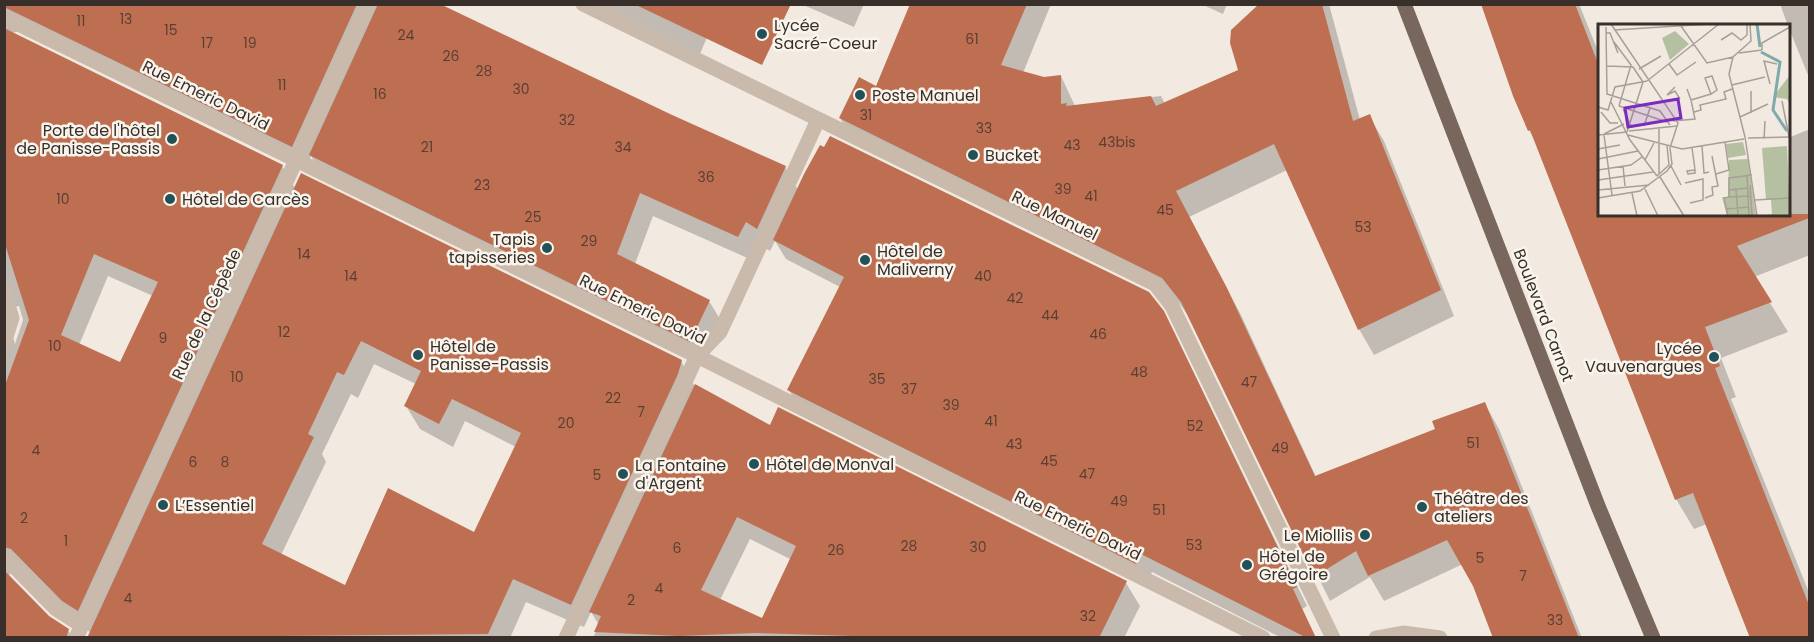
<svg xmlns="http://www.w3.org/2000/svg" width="1814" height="642" viewBox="0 0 1814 642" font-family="Poppins,sans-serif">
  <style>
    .shadow { fill: #0003; fill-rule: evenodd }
    .building { fill: #be6f51; fill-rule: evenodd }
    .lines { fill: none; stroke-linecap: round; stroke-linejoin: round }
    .pedestrian { stroke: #c9baac; stroke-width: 15 }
    .minor { stroke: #c9baac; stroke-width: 15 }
    .primary { stroke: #79675d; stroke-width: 15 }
    .poi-dot { fill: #225157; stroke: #f9f4ec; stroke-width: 2 }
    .labels { text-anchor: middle; stroke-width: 5; stroke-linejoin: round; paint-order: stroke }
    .number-label { font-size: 14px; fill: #5a3f34 }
    .poi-label { font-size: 16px; fill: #382f2a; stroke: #f9f4ec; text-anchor: start }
    .street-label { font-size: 16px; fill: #382f2a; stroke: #f9f4ec }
    .inset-river { fill: none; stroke: #80a9ad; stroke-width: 3 }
    .inset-road { fill: none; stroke: #a89f97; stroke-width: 1.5 }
    .view { fill: #7b2cbf; fill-opacity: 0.15; stroke: #7b2cbf; stroke-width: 3 }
    .inset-edge { fill: none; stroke: #382f2a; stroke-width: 3 }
  </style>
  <rect width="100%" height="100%" fill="#f2eae0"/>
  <!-- shadow -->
  <g class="shadow">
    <path d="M4,4H437L610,88L785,167L798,190L1174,332L1307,606L1302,609L1316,638H1282L1152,572L1147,582L800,409L789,390L840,287L786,259L775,241L770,251L759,244L752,260L653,216L635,264L709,301L723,324L704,364L324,179L311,156L305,169L23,31L10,33L282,166L295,188L681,361L694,385L770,427L779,409L1126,583L1140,606L1124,638H593L599,625L591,612L584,627L526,602L510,638H89L91,633L15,570L8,576L48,617L68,630L72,638H4ZM108,276L153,296L121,364L79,345ZM19,306L23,320L15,344L7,315L10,308ZM374,364L416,384L406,406L420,429L453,447L465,421L516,447L474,534L346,588L281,555L326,462L322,454L351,394L358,398ZM750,539L792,560L763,620L720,600Z"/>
    <path d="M596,4H721L700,54Z"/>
    <path d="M801,4H864L854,27Z"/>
    <path d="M911,4H1051L1023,73L1044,78L1061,76L1075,106L1161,96L1165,104L1240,71L1261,4H1329L1360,120L1369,116L1384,141L1454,316L1374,355L1359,329L1287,170L1189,217L1241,315L1316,477L1436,430L1485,404L1499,429L1582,638H1493L1474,585L1463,564L1384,601L1370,577L1330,601L1191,319L1179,303L855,144L840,118L877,88Z"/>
    <path d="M1201,4H1227L1223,14Z"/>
    <path d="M1482,4H1579L1600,56V214H1788V138L1810,129V255L1754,277L1788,332L1721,358L1736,397L1731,399L1810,595V638H1752L1707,524L1694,529L1676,499L1536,143L1529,130Z"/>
    <path d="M1780,4H1810V80L1788,26Z"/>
  </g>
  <!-- building -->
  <g class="building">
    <path d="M4,4H357L292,147L4,7Z"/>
    <path d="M378,4H440L670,114L786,166L757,229L746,222L738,237L640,193L617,254L710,300L690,342L309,155Z"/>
    <path d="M634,4H791L762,65Z"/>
    <path d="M910,4H1027L1001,65L1044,77L1061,75V104L1067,103L1066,106L1151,96L1156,106L1238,70L1230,43L1231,30L1259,4H1322L1353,121L1370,114L1441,290L1358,330L1274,144L1176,191L1227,288L1315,476L1435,429L1432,421L1485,402L1579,638H1493L1473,586L1447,540L1368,576L1356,551L1314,577L1181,302L1162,278L839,118L859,77L876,86Z"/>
    <path d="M1481,4H1575L1599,66V214H1809V218L1737,246L1772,302L1705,327L1720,366L1715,368L1809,605V638H1750L1693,493L1675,500L1530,130L1528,131L1513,96Z"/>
    <path d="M4,28L283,165L78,611L62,601L11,549L4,547V388L29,320L4,241ZM94,254L158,282L120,362L61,335Z"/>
    <path d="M830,136L1149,292L1164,311L1297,587L1293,589L1316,638H1307L1141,554L1136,564L787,390L844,277L773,240L804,174L820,145L824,147Z"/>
    <path d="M301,173L682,360L678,374L571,605L513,579L488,634L87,638ZM361,341L421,371L404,406L439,424L452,399L521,433L474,532L388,488L345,585L262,544L314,437L308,434L337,372L344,375Z"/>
    <path d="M695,384L770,425L778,407L1127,581L1099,638H919L756,633L679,636L594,632L601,616L589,612ZM737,517L796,546L762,618L701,590Z"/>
    <path d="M4,570L49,616L69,629L66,638H4Z"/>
  </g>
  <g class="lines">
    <!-- pedestrian -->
    <g class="pedestrian">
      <path d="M583,4L1155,284L1172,306L1333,638"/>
      <path d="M4,292L12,318L4,343"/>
      <path d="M4,556L56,609L81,625"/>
    </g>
    <!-- minor -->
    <g class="minor">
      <path d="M4,17L697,356L1263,638"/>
      <path d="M76,638L368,4"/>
      <path d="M566,638L697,356L720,332L818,120"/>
      <path d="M1376,638L1403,633L1440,638"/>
    </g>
    <!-- primary -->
    <path class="primary" d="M1404,4L1598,506L1653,638"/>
  </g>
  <!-- markers -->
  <g class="poi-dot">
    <circle cx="762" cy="34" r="6"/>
    <circle cx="860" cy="95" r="6"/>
    <circle cx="172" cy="139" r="6"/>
    <circle cx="973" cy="155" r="6"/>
    <circle cx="170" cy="199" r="6"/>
    <circle cx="547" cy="248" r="6"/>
    <circle cx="865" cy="260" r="6"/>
    <circle cx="418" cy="355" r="6"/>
    <circle cx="1714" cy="357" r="6"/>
    <circle cx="754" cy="464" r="6"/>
    <circle cx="623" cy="474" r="6"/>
    <circle cx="163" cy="505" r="6"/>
    <circle cx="1422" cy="507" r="6"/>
    <circle cx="1365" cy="535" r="6"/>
    <circle cx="1247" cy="565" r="6"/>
  </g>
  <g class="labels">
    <!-- number labels -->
    <g class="number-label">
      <text x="126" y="24">13</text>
      <text x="81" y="26">11</text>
      <text x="171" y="35">15</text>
      <text x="406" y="40">24</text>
      <text x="972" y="44">61</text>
      <text x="207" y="48">17</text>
      <text x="250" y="48">19</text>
      <text x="451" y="61">26</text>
      <text x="484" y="76">28</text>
      <text x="282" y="90">11</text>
      <text x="521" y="94">30</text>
      <text x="380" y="99">16</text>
      <text x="866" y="120">31</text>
      <text x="567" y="125">32</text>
      <text x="984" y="133">33</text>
      <text x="1117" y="147">43bis</text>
      <text x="1072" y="150">43</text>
      <text x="427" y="152">21</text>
      <text x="623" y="152">34</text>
      <text x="706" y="182">36</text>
      <text x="482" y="190">23</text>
      <text x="1063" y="194">39</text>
      <text x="1091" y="201">41</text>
      <text x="63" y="204">10</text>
      <text x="1165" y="215">45</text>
      <text x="533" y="222">25</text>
      <text x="1363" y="232">53</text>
      <text x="589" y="246">29</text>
      <text x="304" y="259">14</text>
      <text x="351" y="281">14</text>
      <text x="983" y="281">40</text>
      <text x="1015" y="303">42</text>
      <text x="1050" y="320">44</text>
      <text x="284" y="337">12</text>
      <text x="1098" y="339">46</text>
      <text x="163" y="343">9</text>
      <text x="55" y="351">10</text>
      <text x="1139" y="377">48</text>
      <text x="237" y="382">10</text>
      <text x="877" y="384">35</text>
      <text x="1249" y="387">47</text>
      <text x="909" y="394">37</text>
      <text x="613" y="403">22</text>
      <text x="951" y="410">39</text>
      <text x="641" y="417">7</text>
      <text x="991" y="426">41</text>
      <text x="566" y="428">20</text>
      <text x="1195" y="431">52</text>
      <text x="1473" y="448">51</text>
      <text x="1014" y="449">43</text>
      <text x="1280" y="453">49</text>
      <text x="36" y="455">4</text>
      <text x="1049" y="466">45</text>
      <text x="193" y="467">6</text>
      <text x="225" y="467">8</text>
      <text x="1087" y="479">47</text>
      <text x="597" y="480">5</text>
      <text x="1119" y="506">49</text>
      <text x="1159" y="515">51</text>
      <text x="24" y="523">2</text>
      <text x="66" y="546">1</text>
      <text x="1194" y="550">53</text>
      <text x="909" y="551">28</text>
      <text x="978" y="552">30</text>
      <text x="677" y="553">6</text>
      <text x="836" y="555">26</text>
      <text x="1480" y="563">5</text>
      <text x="1523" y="581">7</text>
      <text x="659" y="593">4</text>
      <text x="128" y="603">4</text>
      <text x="631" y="605">2</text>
      <text x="1088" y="621">32</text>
      <text x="1555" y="625">33</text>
    </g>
    <!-- poi labels -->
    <g class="poi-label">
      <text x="774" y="31">Lycée<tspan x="774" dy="18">Sacré-Coeur</tspan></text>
      <text x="872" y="101">Poste Manuel</text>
      <text x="160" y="136" text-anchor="end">Porte de l'hôtel<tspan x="160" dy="18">de Panisse-Passis</tspan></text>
      <text x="985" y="161">Bucket</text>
      <text x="182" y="205">Hôtel de Carcès</text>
      <text x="535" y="245" text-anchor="end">Tapis<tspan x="535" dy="18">tapisseries</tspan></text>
      <text x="877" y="257">Hôtel de<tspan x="877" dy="18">Maliverny</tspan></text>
      <text x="430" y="352">Hôtel de<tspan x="430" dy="18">Panisse-Passis</tspan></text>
      <text x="1702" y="354" text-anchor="end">Lycée<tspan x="1702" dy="18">Vauvenargues</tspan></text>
      <text x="766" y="470">Hôtel de Monval</text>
      <text x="635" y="471">La Fontaine<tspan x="635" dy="18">d'Argent</tspan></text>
      <text x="1434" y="504">Théâtre des<tspan x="1434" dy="18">ateliers</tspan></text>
      <text x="175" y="511">L’Essentiel</text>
      <text x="1353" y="541" text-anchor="end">Le Miollis</text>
      <text x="1259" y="562">Hôtel de<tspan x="1259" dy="18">Grégoire</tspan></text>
    </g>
    <!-- street labels -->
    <g class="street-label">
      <text transform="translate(206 95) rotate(26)" y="6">Rue Emeric David</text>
      <text transform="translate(1055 215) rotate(26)" y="6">Rue Manuel</text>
      <text transform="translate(643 309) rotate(26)" y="6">Rue Emeric David</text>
      <text transform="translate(206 314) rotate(-65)" y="6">Rue de la Cépède</text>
      <text transform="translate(1544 315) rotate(69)" y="6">Boulevard Carnot</text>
      <text transform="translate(1078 525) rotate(26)" y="6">Rue Emeric David</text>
    </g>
  </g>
  <!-- overview -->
  <g transform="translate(1598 24)">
    <rect width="192" height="192" fill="#f2eae0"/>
    <path d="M77,7L91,20L72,36L64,14ZM192,51V81L189,75L175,73ZM145,118L148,131L130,134L128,120ZM189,122L192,192H161L174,190L173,176L168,175L164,124ZM150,135L158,192H129L124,173H130L131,136Z" fill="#b4c0a0"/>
    <path class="inset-river" d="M159,0L162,23M163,28L182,38L175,86L189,107"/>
    <path class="inset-road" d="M83,2L109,39L135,33M8,3L9,71M16,6L111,0M8,9H12L20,29M123,16L134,9L143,16L149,11V0M16,18L33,41L21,82M164,26V19L192,3M141,29L164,26M71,40L79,51L98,38M9,42L35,43L45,58M41,45L63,32M114,52L119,66L113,70L107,54ZM49,57L121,0M172,60L166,37L179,40M134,61L167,53M77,63L69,71L77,67L82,75M89,65L93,76L113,70M9,70L62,87L72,101M184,77L191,113M13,78L32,116L59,152M21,82L69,98M0,83L10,86L17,63L49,57M25,85L33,102M3,88L12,99H20M96,88L103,86L102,81L128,75L126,68L134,65M153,89V67M142,93L170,80M75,97L97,95L93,76M46,102L52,84M32,103L66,97M61,103V150M31,107L79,102M29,108L45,58M6,110L26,100M0,111L29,108M6,111L14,171M30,111L84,125L146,115M147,113L131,50L135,33L153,17L152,0M147,113L159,192M150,114L192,113M166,115L167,97M104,122L106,149L111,148M94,124L96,138L97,146V149L90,150L89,147L97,146M0,125L22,121M0,135L40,127M47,136L56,119M25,142L27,162M73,142L83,161M0,146L33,141L44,133M118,150L131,146L127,118M59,152L71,141L69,122M149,152L151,192M62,153L86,192M0,156L55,148M87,159L105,155V176L92,179M152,161L154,192M47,165L60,192M138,165L140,192M0,166L51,161M131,166L149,164M34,169L39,192M131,173L152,172M0,174L42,167L69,147L74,140L72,124L80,99L13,0M107,174L115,171L114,163L120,162L114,132M157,176L192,174M128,185L151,183M130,192L126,174L131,173V154L154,151"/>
    <path class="view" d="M80,75L83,94L30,103L27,84Z"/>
    <rect width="192" height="192" class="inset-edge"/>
  </g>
  <!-- border -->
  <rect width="1814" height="642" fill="none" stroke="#382f2a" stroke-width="12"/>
</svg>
